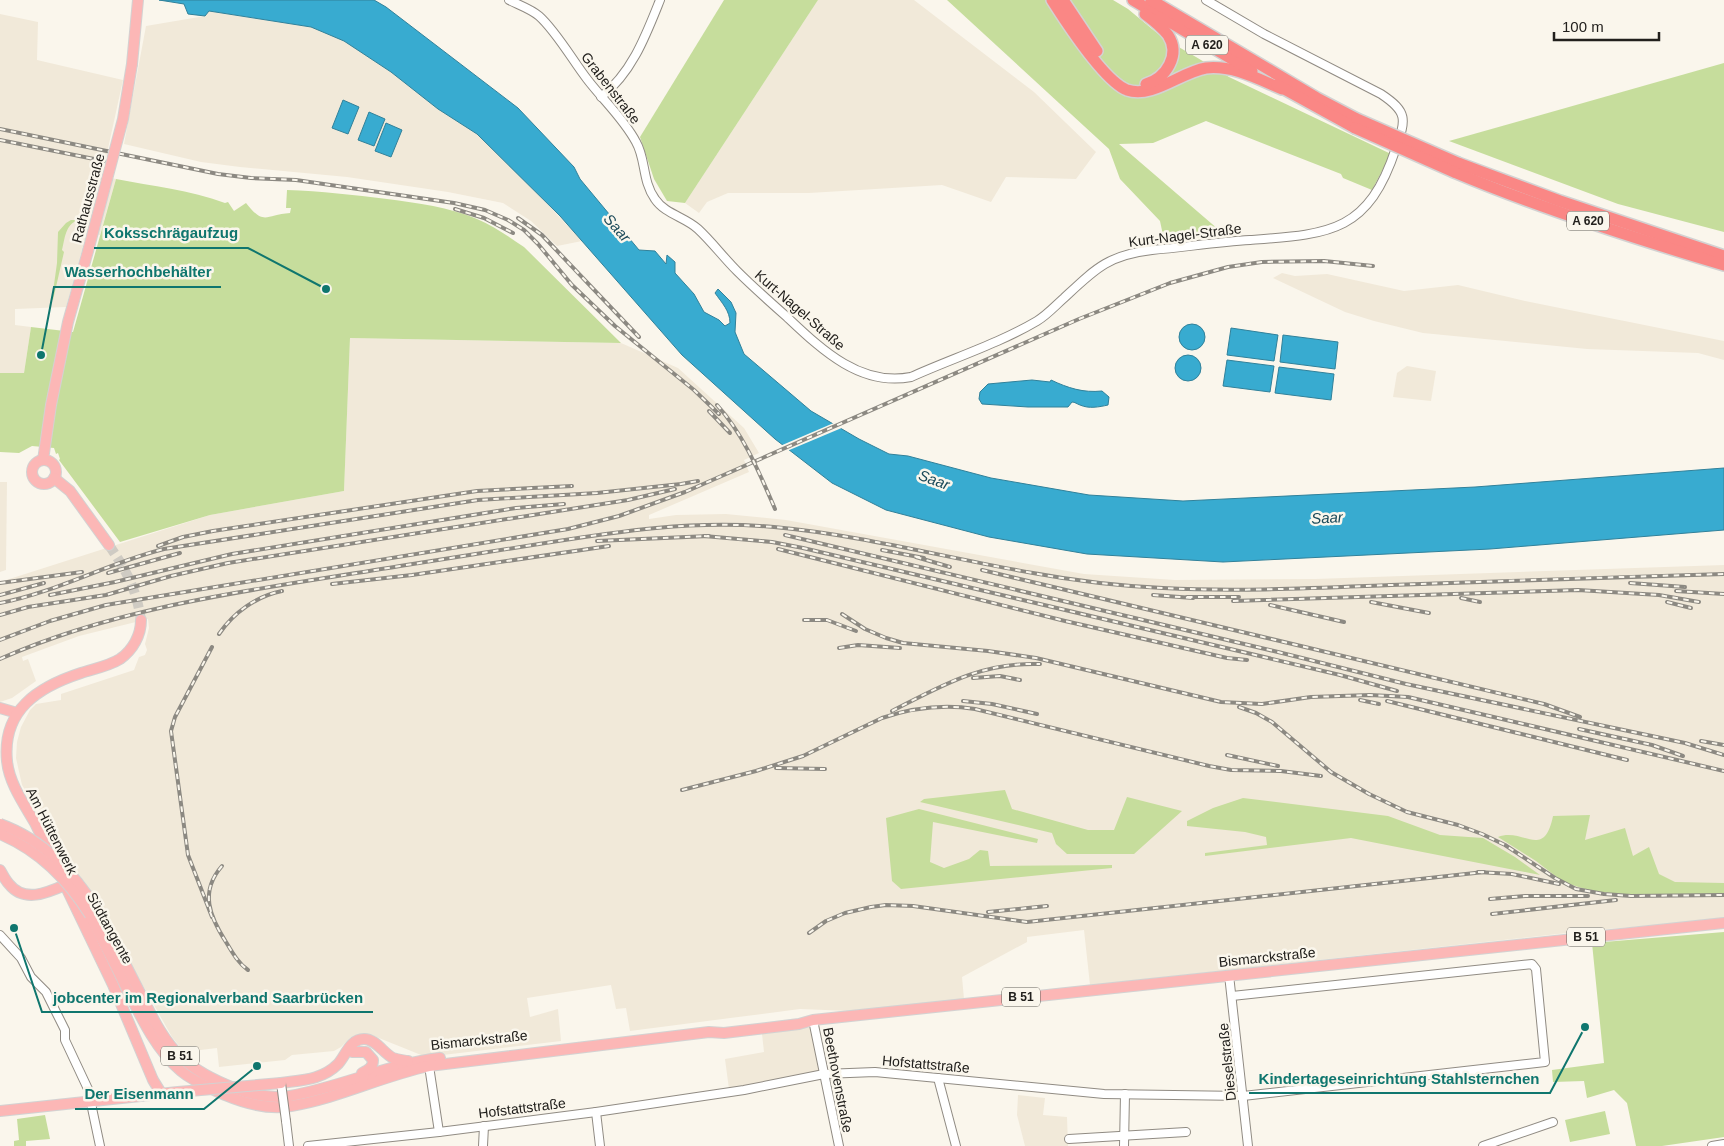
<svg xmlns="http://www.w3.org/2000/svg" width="1724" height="1146" viewBox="0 0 1724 1146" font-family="Helvetica,sans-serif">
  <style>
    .built { fill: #f1e9d9 }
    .green { fill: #c6dd9c }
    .water { fill: #38abd0; stroke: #31819a }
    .pier { fill: #faf6ec }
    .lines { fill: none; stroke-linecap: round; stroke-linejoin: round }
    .major-tunnel { stroke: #cfcbc3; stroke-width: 10; stroke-dasharray: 10 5; stroke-linecap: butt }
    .minor-casing { stroke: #908b83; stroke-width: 10 }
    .major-casing { stroke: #d3d2d2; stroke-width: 12 }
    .highway-casing { stroke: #d3d2d2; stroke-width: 14 }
    .minor { stroke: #fff; stroke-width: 8 }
    .major { stroke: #fcb7b6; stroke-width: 10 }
    .highway { stroke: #fa8785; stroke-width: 11 }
    .rail-casing { stroke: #8c8982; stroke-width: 4 }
    .rail { stroke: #faf6ec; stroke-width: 2; stroke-dasharray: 5.5; stroke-linecap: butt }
    .minor-bridge-casing { stroke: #908b83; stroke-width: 10; stroke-linecap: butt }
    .major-bridge-casing { stroke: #d3d2d2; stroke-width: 12; stroke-linecap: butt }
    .highway-bridge-casing { stroke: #d3d2d2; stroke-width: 14; stroke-linecap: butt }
    .minor-bridge { stroke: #fff; stroke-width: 8 }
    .major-bridge { stroke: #fcb7b6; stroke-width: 10 }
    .highway-bridge { stroke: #fa8785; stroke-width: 11 }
    .labels { text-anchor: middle; stroke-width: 5; stroke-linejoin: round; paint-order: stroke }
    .shield { fill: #faf6ec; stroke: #63605b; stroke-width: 1 }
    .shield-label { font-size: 12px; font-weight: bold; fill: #22201d }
    .street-label { font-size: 14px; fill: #22201d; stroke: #faf6ec }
    .water-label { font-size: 15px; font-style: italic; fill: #194858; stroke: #faf6ec }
    .leader { fill: none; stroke: #0f766e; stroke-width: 2 }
    .callout-dot { fill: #0f766e; stroke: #faf6ec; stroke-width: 2 }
    .callout-label { font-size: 15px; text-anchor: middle; font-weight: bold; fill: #0f766e; stroke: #faf6ec; stroke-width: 5; stroke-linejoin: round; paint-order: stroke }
  </style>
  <rect width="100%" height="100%" fill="#faf6ec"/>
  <!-- built -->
  <g class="built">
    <path d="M818,0H914L1034,92L1096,152L1076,179L1006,177L991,202L942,185L809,193H728L707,202L699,213L685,203Z"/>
    <path d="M208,11L311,27L344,41L391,72L438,109L477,134L512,167L582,241L557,246L531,221L503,203L448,192L347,177L240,167L201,162L124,144L146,26L205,16Z"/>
    <path d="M0,14L38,22L37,60L123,80L102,176L116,179L100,235L87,232L66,307L15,309V325L31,327L24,373H0Z"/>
    <path d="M1282,273L1295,276L1327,274L1404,291L1458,285L1525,301L1724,341V360L1698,353L1587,349L1423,333L1374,321L1345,312L1273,278Z"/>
    <path d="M350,338L621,343L678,368L744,428L759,453L744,460L749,472L649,515V519L676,515L726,514L786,520L1084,574L1175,580L1315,579L1724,565V919L1585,931L1090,985L1084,930L1027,937V942L962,977L964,999L850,1011L800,1009L630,1031L626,1008L616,1009L611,985L527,998L530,1017L558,1009L561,1041L426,1057L369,1034L351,1037L341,1047L334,1051L292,1055L285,1060L219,1067L217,1048L184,1052L172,1037L84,881L61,854L42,813L32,801L22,785L16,758L17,742L21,727L30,710L36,704L61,700V694L134,670L139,657L145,655L147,650L145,644L149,628L148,619L79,636L22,657L23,661L28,659L36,681L12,698L0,702V582L210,515L344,491Z"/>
    <path d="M1407,366L1436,371L1431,401L1393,397L1397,373Z"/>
    <path d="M0,482H7L6,570L0,572Z"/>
    <path d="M812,1027L819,1075L729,1089L725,1059L764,1052L762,1034Z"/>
    <path d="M1018,1095L1045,1098L1043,1115L1067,1117L1068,1146H1025L1017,1115Z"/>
  </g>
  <!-- green -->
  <g class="green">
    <path d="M724,0H818L685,203L667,201L654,179L640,137Z"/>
    <path d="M947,0H1113L1128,9L1163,38L1196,57L1229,77L1391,154L1372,190L1343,178L1341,174L1206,121L1153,143L1119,144L1226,236L1164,240L1160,221L1120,179L1109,149Z"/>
    <path d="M1724,63V232L1618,204L1449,141Z"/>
    <path d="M116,179C152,186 190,190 225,203L228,202L234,211L246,203C264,226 265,215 290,213L291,208H286L287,190C321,191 354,195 387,199C418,203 449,207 477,219C494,226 509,237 524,247L621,343L350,338L344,491L210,515L120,542L59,460L60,459L58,453L56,454L54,448L32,446L19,453L0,452V373H24L31,327L73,332Z"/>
    <path d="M71,220H78C65,225 65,238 62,250L64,252L53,300L52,299L57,263L58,232L66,223Z"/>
    <path d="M1005,790L1012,809L1088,830H1114L1127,797L1182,811L1134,854H1067L1056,844L1052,833L920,802L924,799Z"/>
    <path d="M1243,798L1388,816L1440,835L1483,838L1515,857L1540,875L1351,838L1205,856V853L1267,845L1266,837L1245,832L1187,826V821L1213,808Z"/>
    <path d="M919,809L1038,839L1037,843L933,822L930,862L944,868L969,859L980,850L988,851L990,866L1112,865V868L901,889L892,881L886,818Z"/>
    <path d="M1590,815L1585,840L1625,828L1633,856L1649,847L1659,874L1675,882L1724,883V894L1632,895L1591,891L1563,882L1536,861L1498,837C1523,827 1544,861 1553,816Z"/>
    <path d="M1724,932V1137L1662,1146H1636L1627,1103L1614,1090L1587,1098L1584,1081L1553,1082L1552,1070L1604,1063L1592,943Z"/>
    <path d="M1605,1111L1610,1134L1570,1142L1565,1120Z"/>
    <path d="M45,1115L50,1139L26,1141V1146H14V1141L19,1140L17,1119Z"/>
  </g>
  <!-- water -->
  <g class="water">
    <path d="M159,0H374L386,7L518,108L574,167L580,179L639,250L655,251L666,264L667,255L675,262V273L694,294L704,312L719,320L725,326L730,323C730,311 722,303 715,293L718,289L731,302L736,313L735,332L744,354L811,411L859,439L889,454L908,456L991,478L1089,495L1183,501L1475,487L1724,468V530L1490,549L1223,562L1087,554L989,537L886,510L832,483L775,439L682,355L560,216L477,134L438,109L391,72L344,41L311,27L209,11L205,16L188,14L184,4Z"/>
    <path d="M343,100L359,107L348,134L332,128Z"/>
    <path d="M369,112L385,119L374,146L358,140Z"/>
    <path d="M386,123L402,130L391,157L375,151Z"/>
    <circle cx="1192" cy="337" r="13"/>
    <path d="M1231,328L1278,335L1274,361L1227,355Z"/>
    <path d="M1283,335L1338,342L1335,369L1280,362Z"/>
    <circle cx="1188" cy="368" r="13"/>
    <path d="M1227,360L1274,366L1270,392L1223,386Z"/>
    <path d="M1279,367L1334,374L1331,400L1275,393Z"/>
    <path d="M1032,380L1050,382L1051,380C1068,388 1083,393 1102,391L1109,397L1108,405C1099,407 1089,409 1080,405C1077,404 1075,402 1072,402L1068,407H1028L982,404L979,399L980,392L988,384Z"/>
  </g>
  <!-- pier -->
  <path class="pier" d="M836,422L844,427L787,451L780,446Z"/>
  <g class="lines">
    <!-- major-tunnel -->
    <path class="major-tunnel" d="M109,545C127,572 136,588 141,620"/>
    <defs>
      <g id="minor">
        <path d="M509,0C519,5 531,9 539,16C556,31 573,61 587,79C603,100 624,119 636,142C646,159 642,181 655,199C665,214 685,217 698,229C712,242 723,257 737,271C753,287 770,302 787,317C821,349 860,387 911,377C953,358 998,344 1037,321C1047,315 1055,306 1064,298C1095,269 1108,255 1152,250C1185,247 1218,242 1250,240C1330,234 1368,233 1396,148C1406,119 1408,112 1381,94L1264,34L1206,0"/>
        <path d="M601,97C632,73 646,35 660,0"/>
        <path d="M0,935L21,958L31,977L46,992L65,1030V1040L88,1089L100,1146"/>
        <path d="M1229,975L1248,1146"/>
        <path d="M813,1020L839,1146"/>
        <path d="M429,1066L439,1132"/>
        <path d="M938,1078L956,1146"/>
        <path d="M596,1112L600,1146"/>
        <path d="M286,1121L289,1146"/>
        <path d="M1069,1139L1186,1132"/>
        <path d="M308,1146L439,1132L596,1112L744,1090L824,1074L875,1072L1104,1094L1243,1096L1545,1062L1536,969L1532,964L1232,996"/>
        <path d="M483,1146L484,1126"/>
        <path d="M1124,1146L1125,1094"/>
        <path d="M1483,1146L1553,1122"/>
        <path d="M1712,1146L1724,1144"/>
      </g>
      <g id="major">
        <path d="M132,64L138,0"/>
        <circle cx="44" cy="472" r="12"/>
        <path d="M43,460L51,405L68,322L88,251"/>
        <path d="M54,478L70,491L109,545"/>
        <path d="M0,708L17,713"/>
        <path d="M50,854C45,844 40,833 35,823C24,804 9,783 7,761C2,710 38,687 81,673C93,669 109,666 120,659C133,650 141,635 141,620"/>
        <path d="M0,870C3,875 5,880 9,884C24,903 47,893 65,885"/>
        <path d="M64,883L113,985L153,1080L161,1093"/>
        <path d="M98,911C111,936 123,960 136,985C149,1010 161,1039 182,1058C197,1072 216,1081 234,1088C252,1095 271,1099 290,1096C341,1087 388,1064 440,1058"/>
        <path d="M90,915C101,938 113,960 124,983C139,1013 155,1049 181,1071C194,1082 210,1088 225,1095C244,1103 269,1110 291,1106C339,1098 382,1076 429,1066L709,1032L724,1033L799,1024L813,1020L1724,923"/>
        <path d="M352,1052H366L373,1060C373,1068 368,1070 362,1073"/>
        <path d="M281,1083C302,1080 322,1080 338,1064C346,1055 350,1039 364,1039C376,1039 383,1053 393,1058C398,1060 402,1060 408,1061"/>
        <path d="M0,1111L178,1092"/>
      </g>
      <g id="highway">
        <path d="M1052,0C1066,22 1104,81 1127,90C1152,99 1181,72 1206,68C1233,65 1258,79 1282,89"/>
        <path d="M1063,0L1097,51"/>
        <path d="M1133,0L1252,71"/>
        <path d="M1151,0L1317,98L1357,119"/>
        <path d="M1145,14C1153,20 1162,27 1168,35C1181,55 1166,78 1146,84"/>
        <path d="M1277,85L1355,128"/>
        <path d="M1458,163L1560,201L1724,256"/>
        <path d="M1454,172C1542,209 1633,238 1724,265"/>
      </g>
    </defs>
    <!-- minor casing -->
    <use href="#minor" class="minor-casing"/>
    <!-- major casing -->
    <use href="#major" class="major-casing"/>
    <!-- highway casing -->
    <use href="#highway" class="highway-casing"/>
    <!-- minor -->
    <use href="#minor" class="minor"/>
    <!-- major -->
    <use href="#major" class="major"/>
    <!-- highway -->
    <use href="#highway" class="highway"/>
    <defs>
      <g id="rail">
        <path d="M0,129L218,174L251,178L296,180L454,203L485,210L508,220L524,230L538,244L572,285L615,326L694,390L719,414"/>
        <path d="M0,140L104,161"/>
        <path d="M455,209L484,218L513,233"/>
        <path d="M518,218L542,235L639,337"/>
        <path d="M717,405C744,435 759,472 775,509"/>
        <path d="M709,411L730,433"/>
        <path d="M785,535L1278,652L1406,684L1685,743L1724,755"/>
        <path d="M704,536L772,542L803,548L1340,675L1397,691"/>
        <path d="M597,541L709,536"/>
        <path d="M158,546L183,537L213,531L477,491L572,486"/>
        <path d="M778,549L1065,621L1227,658L1247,660"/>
        <path d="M882,550L924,558"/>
        <path d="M916,557L950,567"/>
        <path d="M982,570L1544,704L1580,717"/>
        <path d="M108,573L180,553"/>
        <path d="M0,583L82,572"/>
        <path d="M1630,583L1685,587"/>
        <path d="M332,584L412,575L609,546"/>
        <path d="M1676,591L1724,594"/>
        <path d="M0,595L44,583"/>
        <path d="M50,595L115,582L232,554L516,508L564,504"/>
        <path d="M1153,595L1193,598"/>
        <path d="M1187,597H1239"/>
        <path d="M1461,598L1480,602"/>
        <path d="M1233,601L1578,590L1659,595L1699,602"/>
        <path d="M1371,602L1429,613"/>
        <path d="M1667,602L1691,608"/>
        <path d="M0,603C57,592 108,563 164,549L478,500L597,493L681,484L698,481"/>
        <path d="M1270,605L1344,622"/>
        <path d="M842,614L865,629L886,638L903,643L988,651L1036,658L1221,702L1262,704L1311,697L1370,695L1408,697L1724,771"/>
        <path d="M0,615L28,607L106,595L171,576L228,563L628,500L675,489"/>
        <path d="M804,620H827L856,631"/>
        <path d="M219,634C234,612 257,596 282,591"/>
        <path d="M0,640L50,621L106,605L568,529L619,516L685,492L1079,319L1170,283L1228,267L1262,262L1324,261L1373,266"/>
        <path d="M839,648L858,645L900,648"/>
        <path d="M0,659C123,604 268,588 400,566C446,559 493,551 539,544C621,531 691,520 774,527C862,535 946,558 1033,573C1076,581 1120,586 1163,588C1239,592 1315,588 1391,585C1502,581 1613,577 1724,574"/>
        <path d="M973,678L1000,676L1020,680"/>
        <path d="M1360,700L1379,704"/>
        <path d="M963,701L992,704L1037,714"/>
        <path d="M1387,701L1627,760"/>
        <path d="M1239,707L1256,713L1272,722L1331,772L1369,794L1407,812L1458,825L1482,834L1505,845L1555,878L1576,889L1604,894L1631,896L1724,895"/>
        <path d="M892,711C943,685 982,662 1040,664"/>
        <path d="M1579,729L1652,745L1683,756"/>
        <path d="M1701,741L1724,745"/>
        <path d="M1227,755L1278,766"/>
        <path d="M776,768L825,769"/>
        <path d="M682,790L756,771L803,756L882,718C912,708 944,704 975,709L1209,766L1231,770L1281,771L1321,776"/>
        <path d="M222,866C199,892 210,917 226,942C232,952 238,963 248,970"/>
        <path d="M1478,872L1512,874L1559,884"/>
        <path d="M1490,899L1525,896H1588"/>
        <path d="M988,912L1047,906"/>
        <path d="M1492,914L1616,900"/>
        <path d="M212,917L188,855L171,731L175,717L212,647"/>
        <path d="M809,933L826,921L845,913L871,907L886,905L913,906L1027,922L1484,872"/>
      </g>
    </defs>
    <!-- rail casing -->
    <use href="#rail" class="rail-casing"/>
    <!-- rail -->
    <use href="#rail" class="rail"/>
    <defs>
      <path id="minor-bridge" d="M281,1083L286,1121"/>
      <g id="major-bridge">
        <path d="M88,251L123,119L132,64"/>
        <path d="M0,824C44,840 73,872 98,911"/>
        <path d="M0,834C40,851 67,879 90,915"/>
        <path d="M178,1092L281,1083"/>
      </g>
      <g id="highway-bridge">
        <path d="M1357,119L1458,163"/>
        <path d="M1355,128L1454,172"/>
      </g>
    </defs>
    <!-- minor-bridge casing -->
    <use href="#minor-bridge" class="minor-bridge-casing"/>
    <!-- major-bridge casing -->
    <use href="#major-bridge" class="major-bridge-casing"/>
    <!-- highway-bridge casing -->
    <use href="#highway-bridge" class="highway-bridge-casing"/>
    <!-- minor-bridge -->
    <use href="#minor-bridge" class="minor-bridge"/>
    <!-- major-bridge -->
    <use href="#major-bridge" class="major-bridge"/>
    <!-- highway-bridge -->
    <use href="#highway-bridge" class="highway-bridge"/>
  </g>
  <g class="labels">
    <!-- shield labels -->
    <g class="shield">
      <rect x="1186" y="35.5" width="42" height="19" rx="4"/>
      <rect x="1567" y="211.5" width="42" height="19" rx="4"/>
      <rect x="1567" y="927.5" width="38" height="19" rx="4"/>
      <rect x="1002" y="987.5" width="38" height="19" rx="4"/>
      <rect x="161" y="1046.5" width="38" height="19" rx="4"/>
    </g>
    <g class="shield-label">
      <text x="1207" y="49">A 620</text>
      <text x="1588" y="225">A 620</text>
      <text x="1586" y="941">B 51</text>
      <text x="1021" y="1001">B 51</text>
      <text x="180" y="1060">B 51</text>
    </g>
    <!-- street labels -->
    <g class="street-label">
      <text transform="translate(611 88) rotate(52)" y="5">Grabenstraße</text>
      <text transform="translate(88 198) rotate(-75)" y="5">Rathausstraße</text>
      <text transform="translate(1185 235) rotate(-7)" y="5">Kurt-Nagel-Straße</text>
      <text transform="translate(800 310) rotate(41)" y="5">Kurt-Nagel-Straße</text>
      <text transform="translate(52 831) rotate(63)" y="5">Am Hüttenwerk</text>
      <text transform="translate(110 928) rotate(61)" y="5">Südtangente</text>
      <text transform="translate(1267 957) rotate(-6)" y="5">Bismarckstraße</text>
      <text transform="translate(479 1040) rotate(-6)" y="5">Bismarckstraße</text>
      <text transform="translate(1227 1062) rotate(-96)" y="5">Dieselstraße</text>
      <text transform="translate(926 1064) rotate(5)" y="5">Hofstattstraße</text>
      <text transform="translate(838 1080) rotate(79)" y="5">Beethovenstraße</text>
      <text transform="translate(522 1108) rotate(-7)" y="5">Hofstattstraße</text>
    </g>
    <!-- water labels -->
    <g class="water-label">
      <text transform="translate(617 228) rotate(48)" y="5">Saar</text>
      <text transform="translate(934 480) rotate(20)" y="5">Saar</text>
      <text transform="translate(1327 518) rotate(-3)" y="5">Saar</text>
    </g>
  </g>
  <!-- callouts -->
  <path class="leader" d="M326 289L248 248H94M41 355L54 287H221M14 928L42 1012H373M1585 1027L1550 1093H1249M257 1066L204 1109H75"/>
  <g class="callout-dot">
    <circle cx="326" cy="289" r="5"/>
    <circle cx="41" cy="355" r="5"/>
    <circle cx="14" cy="928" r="5"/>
    <circle cx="1585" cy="1027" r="5"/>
    <circle cx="257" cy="1066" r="5"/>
  </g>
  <g class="callout-label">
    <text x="171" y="238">Koksschrägaufzug</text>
    <text x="138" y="277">Wasserhochbehälter</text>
    <text x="208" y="1003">jobcenter im Regionalverband Saarbrücken</text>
    <text x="1399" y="1084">Kindertageseinrichtung Stahlsternchen</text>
    <text x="139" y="1099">Der Eisenmann</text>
  </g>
  <!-- scale -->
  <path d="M1554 32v8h105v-8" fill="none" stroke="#22201d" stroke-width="2.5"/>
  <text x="1562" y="32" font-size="15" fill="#22201d" stroke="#faf6ec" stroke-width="4" paint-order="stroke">100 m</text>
</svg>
